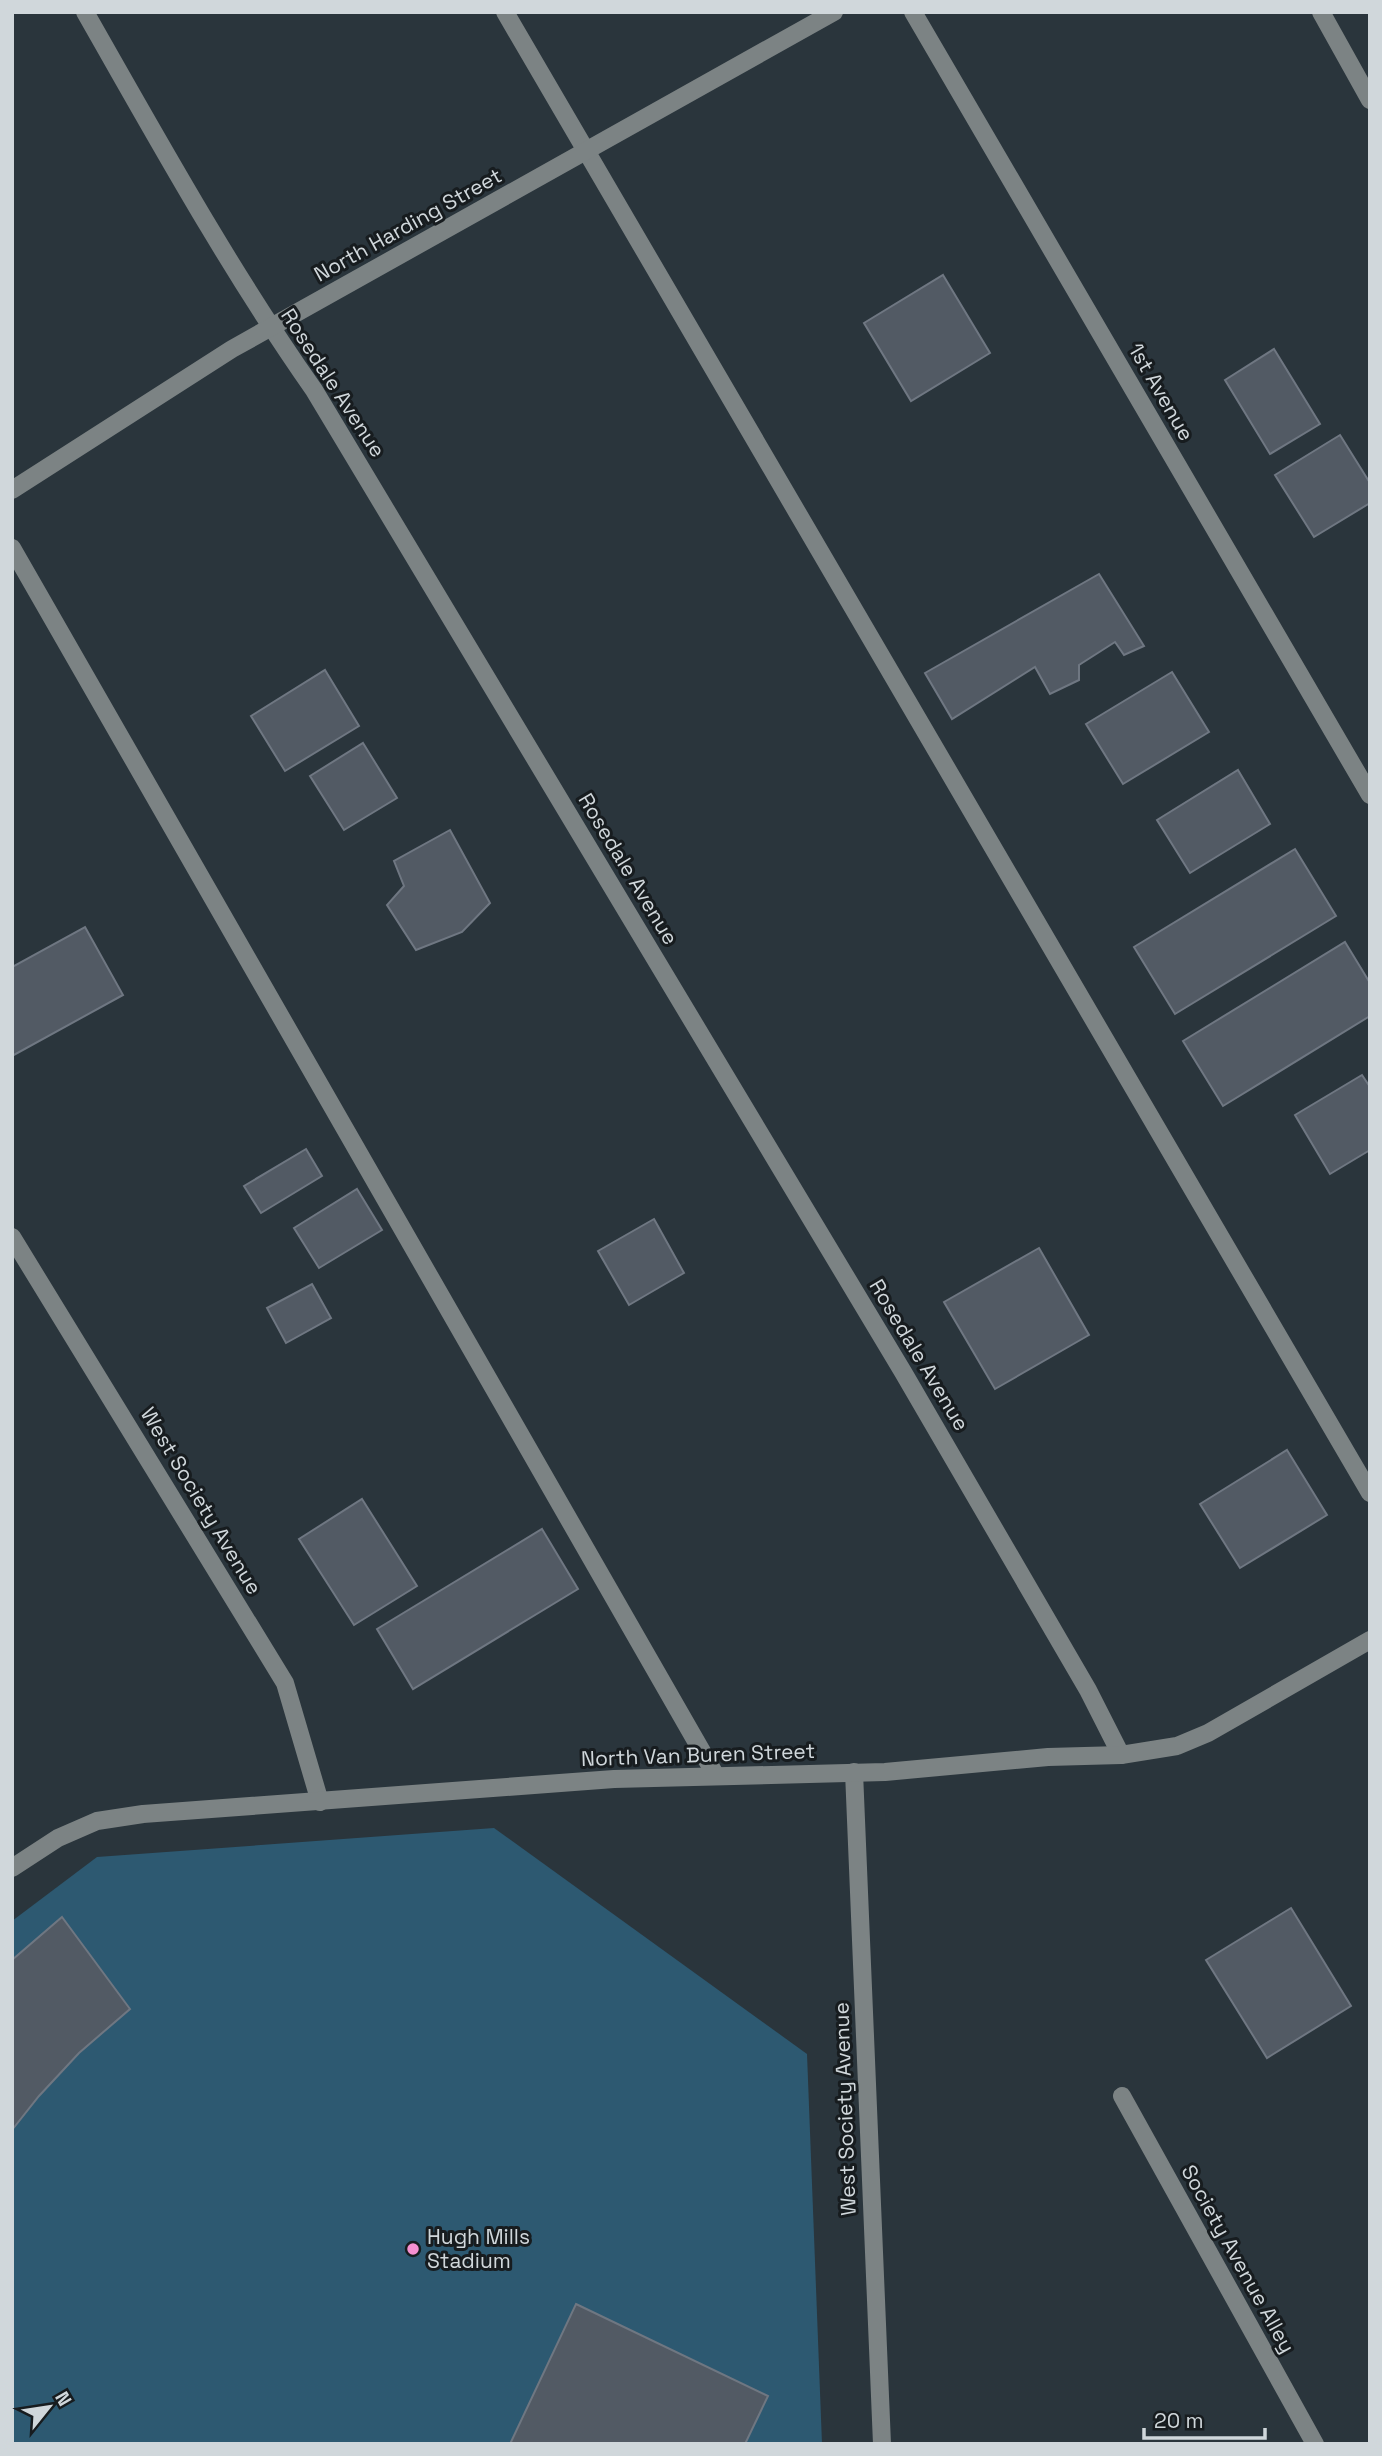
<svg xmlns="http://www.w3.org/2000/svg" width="1382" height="2456" viewBox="0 0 1382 2456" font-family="'Space Grotesk',sans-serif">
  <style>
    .green { fill: #2d5971 }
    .building { fill: #525a64; stroke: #6f7782; stroke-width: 2 }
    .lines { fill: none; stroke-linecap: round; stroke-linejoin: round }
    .minor { stroke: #7c8384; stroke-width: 18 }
    .poi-dot { fill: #f590d1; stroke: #171c1f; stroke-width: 2.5 }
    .labels { text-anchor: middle; stroke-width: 6; stroke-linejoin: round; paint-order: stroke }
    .street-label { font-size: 21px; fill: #d0d7db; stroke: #171c1f }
    .poi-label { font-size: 21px; fill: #d0d7db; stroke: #171c1f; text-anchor: start }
  </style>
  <rect width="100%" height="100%" fill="#2a353c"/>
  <!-- green -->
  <path class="green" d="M494,1828L807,2054L822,2444H12V1921L97,1857Z"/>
  <!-- building -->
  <g class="building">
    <path d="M943,275L990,353L911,401L864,323Z"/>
    <path d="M1274,349L1320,424L1270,454L1225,380Z"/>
    <path d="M1340,435L1370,483V503L1314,537L1275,475Z"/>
    <path d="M1099,574L1144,646L1124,655L1115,642L1079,665V680L1050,694L1035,667L952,719L925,673Z"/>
    <path d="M325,670L359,726L285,771L251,716Z"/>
    <path d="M1172,672L1209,732L1123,784L1086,724Z"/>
    <path d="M363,743L397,798L344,830L310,776Z"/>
    <path d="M1238,770L1270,824L1190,873L1157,820Z"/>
    <path d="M450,830L490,903L462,932L416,950L387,905L404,886L394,861Z"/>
    <path d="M1295,849L1336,916L1175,1014L1134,947Z"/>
    <path d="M85,927L123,995L12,1056V967Z"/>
    <path d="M1345,942L1370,983V1016L1223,1106L1183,1041Z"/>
    <path d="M1362,1075L1370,1087V1150L1330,1174L1295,1115Z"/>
    <path d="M306,1149L322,1176L261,1213L244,1186Z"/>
    <path d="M357,1189L382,1230L319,1268L294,1228Z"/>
    <path d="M654,1219L684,1273L629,1305L598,1251Z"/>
    <path d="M1039,1248L1089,1335L995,1389L944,1302Z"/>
    <path d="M312,1284L331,1318L286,1343L267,1308Z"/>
    <path d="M1287,1450L1327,1515L1240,1568L1200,1504Z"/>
    <path d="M362,1499L417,1586L354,1625L299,1539Z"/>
    <path d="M542,1529L578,1589L413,1689L377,1629Z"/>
    <path d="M1291,1908L1351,2006L1267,2058L1206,1960Z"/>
    <path d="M62,1917L130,2009L79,2053L39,2096L12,2130V1960Z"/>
    <path d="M576,2304L768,2396L745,2444H510Z"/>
  </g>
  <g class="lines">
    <!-- minor -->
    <g class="minor">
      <path d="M85,12C158,140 229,269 314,390L903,1372L1088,1690L1121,1755"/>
      <path d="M505,12L1370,1493"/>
      <path d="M913,12L1370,795"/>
      <path d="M1321,12L1370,100"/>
      <path d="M12,490L232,349L834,12"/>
      <path d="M12,548L716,1776"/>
      <path d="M12,1237L285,1683L320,1802"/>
      <path d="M854,1772L882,2444"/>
      <path d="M12,1868L58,1838L97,1821L143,1814L614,1779L885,1772L1048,1757L1121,1755L1177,1746L1208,1733L1370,1640"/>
      <path d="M1122,2096L1315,2444"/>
    </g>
  </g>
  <!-- markers -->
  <circle class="poi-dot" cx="413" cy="2249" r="7"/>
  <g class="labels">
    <!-- street labels -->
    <g class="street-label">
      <text transform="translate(408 225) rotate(-29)" y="7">North Harding Street</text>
      <text transform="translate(333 383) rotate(57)" y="7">Rosedale Avenue</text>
      <text transform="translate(1161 392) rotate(60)" y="7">1st Avenue</text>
      <text transform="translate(628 869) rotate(59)" y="7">Rosedale Avenue</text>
      <text transform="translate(919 1355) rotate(59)" y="7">Rosedale Avenue</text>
      <text transform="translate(201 1501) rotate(59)" y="7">West Society Avenue</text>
      <text transform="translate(698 1755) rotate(-2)" y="7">North Van Buren Street</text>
      <text transform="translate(845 2109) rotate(-92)" y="7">West Society Avenue</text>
      <text transform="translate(1238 2259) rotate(61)" y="7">Society Avenue Alley</text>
    </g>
    <!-- poi labels -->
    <g class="poi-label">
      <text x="427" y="2244">Hugh Mills<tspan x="427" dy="24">Stadium</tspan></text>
    </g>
  </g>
  <!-- border -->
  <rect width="1382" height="2456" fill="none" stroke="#d0d7db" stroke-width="28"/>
  <!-- north arrow -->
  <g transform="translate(49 2407) rotate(60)" stroke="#171c1f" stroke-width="5" paint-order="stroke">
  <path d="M0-5L12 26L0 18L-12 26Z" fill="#d0d7db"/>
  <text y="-10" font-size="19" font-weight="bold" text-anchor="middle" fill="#d0d7db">N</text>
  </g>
  <!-- scale -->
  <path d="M1144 2428v10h121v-10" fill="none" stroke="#d0d7db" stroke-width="3.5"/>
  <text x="1154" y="2428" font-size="21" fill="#d0d7db" stroke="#171c1f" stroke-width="5" paint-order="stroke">20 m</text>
</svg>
